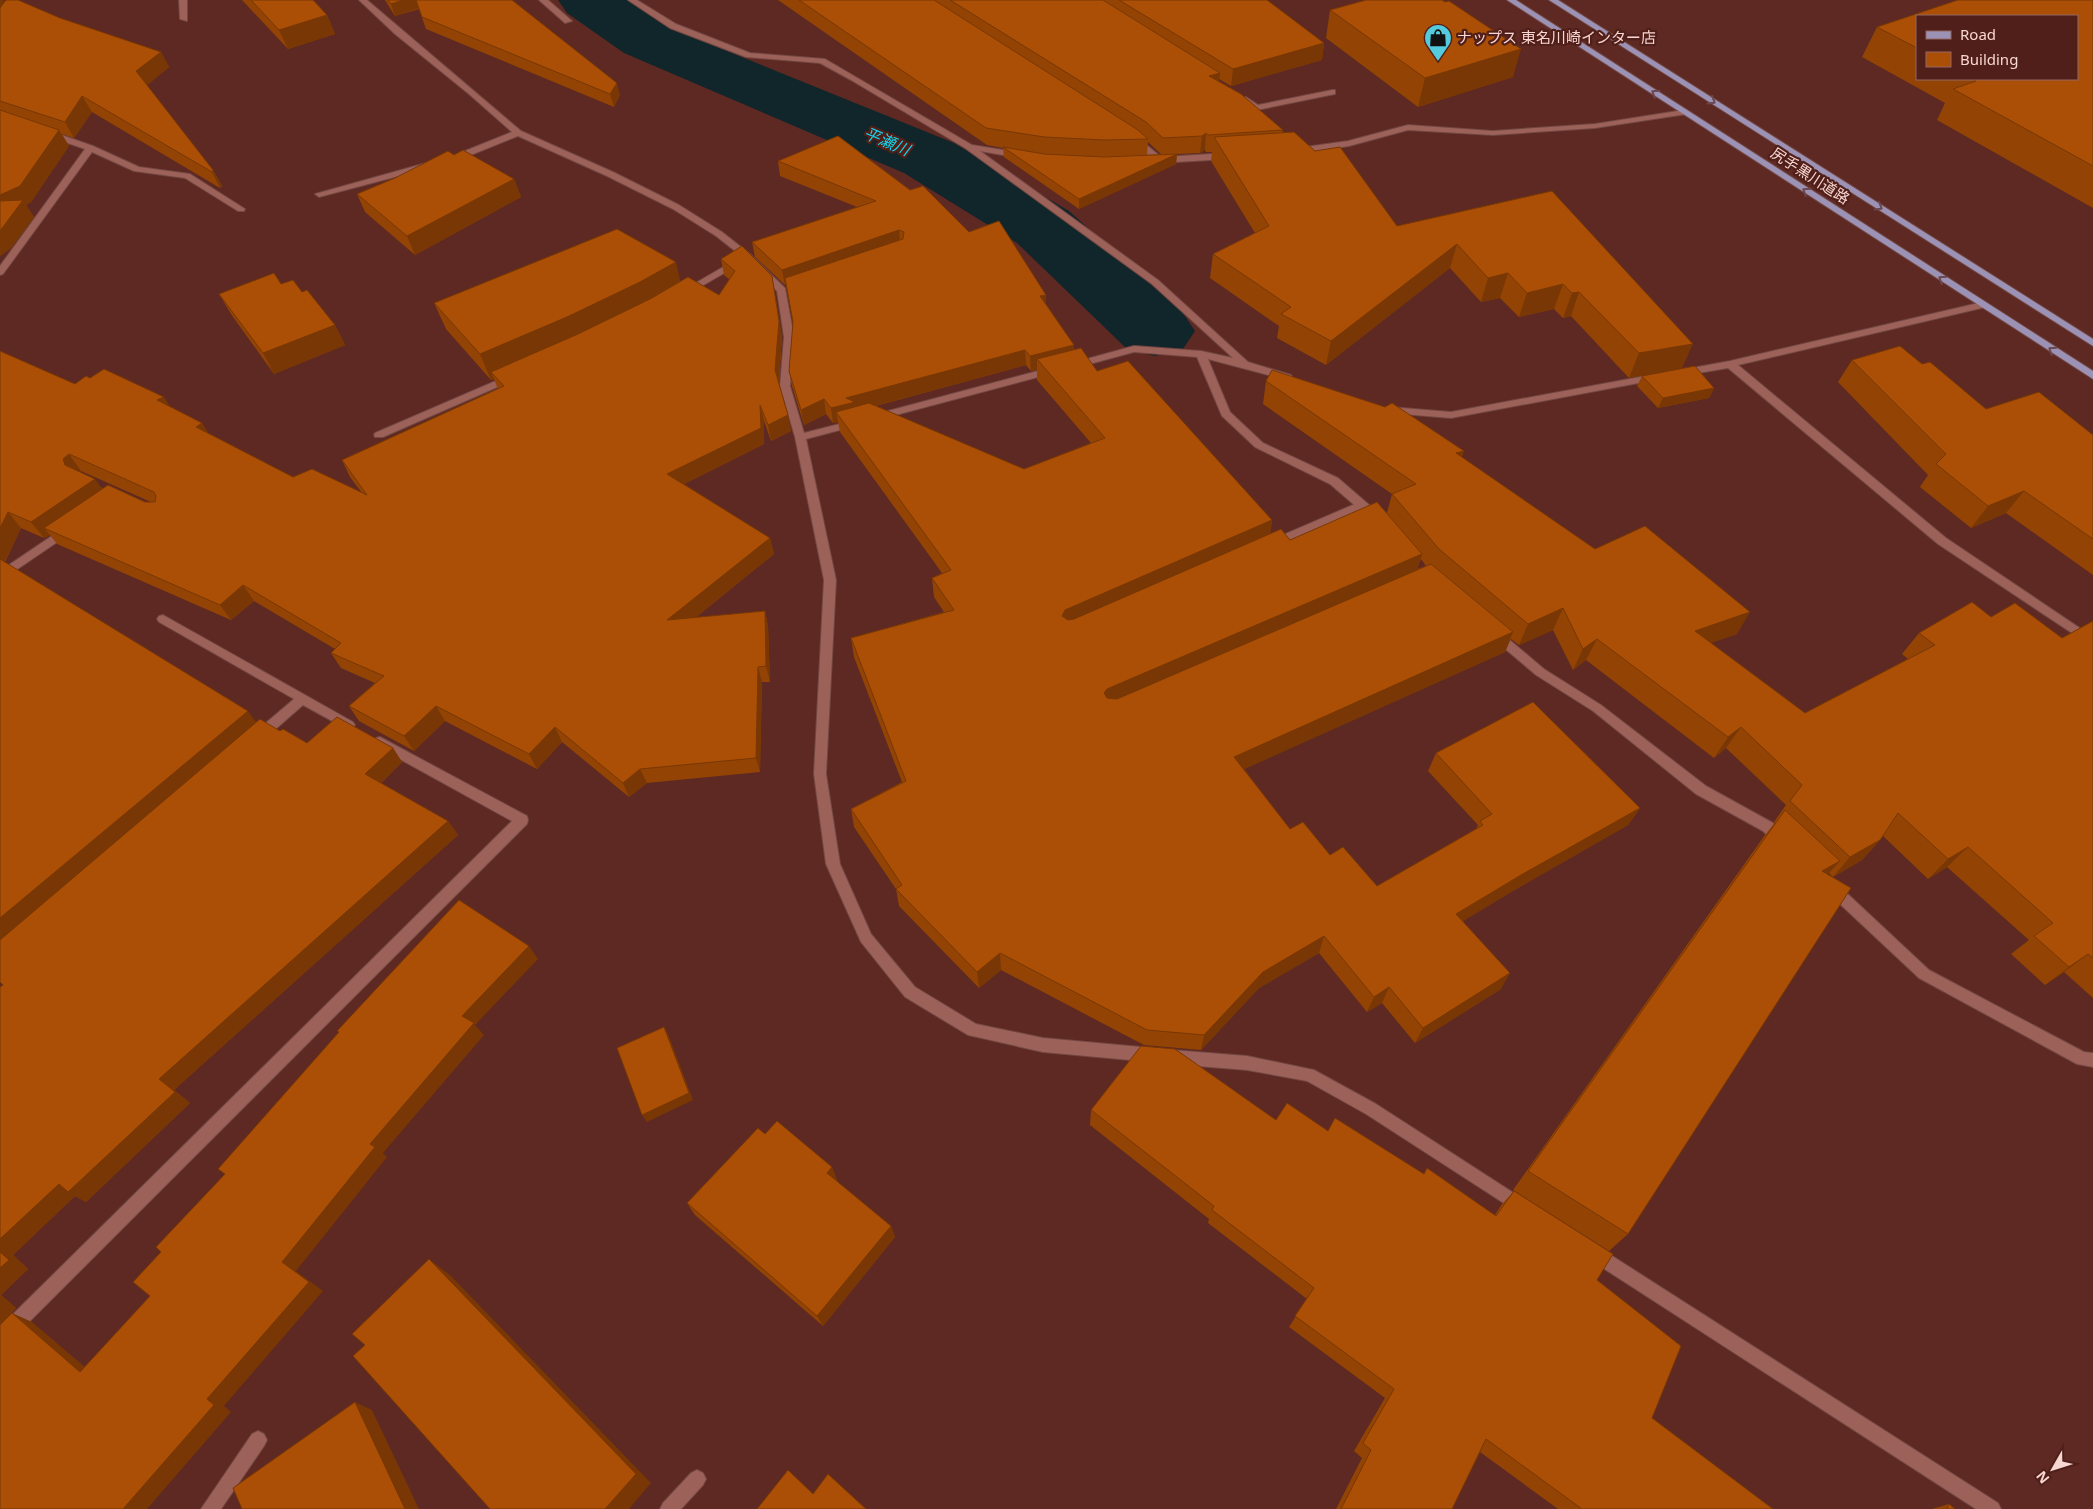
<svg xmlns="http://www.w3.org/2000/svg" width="2093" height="1509" viewBox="0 0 2093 1509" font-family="'Noto Sans','Noto Sans JP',sans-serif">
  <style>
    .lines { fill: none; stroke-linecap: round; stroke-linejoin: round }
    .river { fill: #11262a; fill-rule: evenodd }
    .lane-casing { stroke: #734742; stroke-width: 2 }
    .street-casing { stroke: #734742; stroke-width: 2 }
    .primary-casing { stroke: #734742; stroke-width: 2 }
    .lane { fill: #9c6259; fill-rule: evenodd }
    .street { fill: #9c6259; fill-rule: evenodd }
    .primary { fill: #9b92b5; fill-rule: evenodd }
    .wall { fill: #934405; fill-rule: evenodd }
    .shaded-wall { fill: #783704 }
    .building { fill: #ab4f06; stroke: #783704 }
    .oneway { stroke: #6b4750 }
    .labels { text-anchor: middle; stroke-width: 4.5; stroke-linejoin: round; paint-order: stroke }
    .far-poi-label { font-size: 15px; fill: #f8d6d1; stroke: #511f19; text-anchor: start }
    .far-street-label { font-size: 15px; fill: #f8d6d1; stroke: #511f19 }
    .far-water-label { font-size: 16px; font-style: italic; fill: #11d6ed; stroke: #511f19 }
  </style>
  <rect width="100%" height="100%" fill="#5d2922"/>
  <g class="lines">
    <!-- river -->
    <path class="river" d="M558,0H629L668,27L954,143L1069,211L1183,313L1195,331L1183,349L1155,356L1127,349L1017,243L904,173L624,53L567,13Z"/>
    <defs>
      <g id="lane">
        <path d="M179,0H187V21L180,19Z"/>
        <path d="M1332,90H1335V94L1257,110L1239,99L1246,97L1258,105Z"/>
        <path d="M1362,501L1367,505L1366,508L1277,547L1273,548L1267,544L1269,541Z"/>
        <path d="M697,1470L703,1473L706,1479L703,1485L681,1509H660L663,1503L691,1473Z"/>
      </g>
      <g id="street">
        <path d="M359,0H367L521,131L613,172L679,205L722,232L750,254L785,288L794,337L790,386L804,433L855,420L860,423L859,425L806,439L836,580L826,774L840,864L871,934L915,987L976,1024L1043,1038L1152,1048L1157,1050L1159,1055L1157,1060L1152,1062L1043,1052L968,1035L905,997L861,942L826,864L814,774L824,580L795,437L780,386L784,337L777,291L744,258L716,236L673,209L607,176L518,136L456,161H450V157L512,132L469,94L395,34Z"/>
        <path d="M539,0H548L572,21L565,23Z"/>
        <path d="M628,0H637L676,24L750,53L825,59L972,145L1022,153L1023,155L1019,158L980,151L1158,280L1248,362L1291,375L1292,377L1287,380L1208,359L1230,412L1263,443L1338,478L1382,516L1383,519L1382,522H1374L1330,484L1255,447L1222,416L1197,357L1134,352L1075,368L1072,367V363L1134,346L1201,351L1233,358L1152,284L965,148L851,80L820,63L746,57L670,28Z"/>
        <path d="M1684,110H1687V114L1595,128L1493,135L1408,130L1349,146L1298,154L1294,151L1298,148L1348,141L1408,125L1493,131L1595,124Z"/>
        <path d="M47,132H53L93,146L139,167L190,174L245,209L244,211H238L185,178L134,171L92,152L3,274L0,275V266L85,149L47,136Z"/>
        <path d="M1131,137H1137L1161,157L1228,153L1232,156L1228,159L1159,163L1131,141Z"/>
        <path d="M426,163L430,166L429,168L319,197L315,194Z"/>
        <path d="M737,259L742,262L740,264L688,294H682L680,292Z"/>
        <path d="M1983,302L1986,303V307L1738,365L1946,538L2093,637V647L1938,544L1728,368L1681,376L1676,373L1681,370L1730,361Z"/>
        <path d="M1053,367L1057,368V372L877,420L872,417L873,415Z"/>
        <path d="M512,374L516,375V379L383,437H375L374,435L375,433Z"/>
        <path d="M1656,374L1661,377L1660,379L1451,418L1390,413L1385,410L1390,407L1451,412Z"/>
        <path d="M68,525L73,529L72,532L0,581V571Z"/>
        <path d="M163,615L353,722L355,725L353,728H345L303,705L262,741H254L252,737L254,733L294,699L159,622L157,619L159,616Z"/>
        <path d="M1495,630L1499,631L1544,669L1601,705L1706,786L1773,823L1789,841L1787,845L1782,847L1777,845L1763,831L1696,794L1593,711L1536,675L1491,637L1489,634Z"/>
        <path d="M380,737L527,816L528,820L527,824L6,1345L0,1347V1327L512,821L376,746L374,742L376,738Z"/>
        <path d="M1831,881L1836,883L1929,970L2084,1052L2093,1053V1067L2077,1064L1919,978L1826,891L1824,887L1826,883Z"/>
        <path d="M1172,1050L1247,1056L1314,1070L1376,1104L1526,1201L1529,1206L1526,1211L1521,1214L1516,1211L1366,1114L1307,1081L1247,1070L1172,1064L1167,1062L1165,1057L1167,1052Z"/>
        <path d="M1595,1245L1998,1503L2001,1509H1976L1589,1259L1587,1253L1589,1247Z"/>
        <path d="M258,1431L264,1434L267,1440L264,1446L221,1509H201L252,1434Z"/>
      </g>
      <g id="primary">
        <path d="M1507,0H1516L2093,371V379Z"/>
        <path d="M1549,0H1558L2093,339V346Z"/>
      </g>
    </defs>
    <!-- lane casing -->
    <use href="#lane" class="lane-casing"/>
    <!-- street casing -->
    <use href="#street" class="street-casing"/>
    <!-- primary casing -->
    <use href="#primary" class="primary-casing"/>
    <!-- lane -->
    <use href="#lane" class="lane"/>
    <!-- street -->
    <use href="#street" class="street"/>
    <!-- primary -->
    <use href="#primary" class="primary"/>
  </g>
  <!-- wall -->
  <g class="wall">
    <path d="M0,0L60,18L161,52L169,67L147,85L213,170L222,186L220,188L92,112L74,138L62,134L69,146L31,202L26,205L34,217L11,248L0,256Z"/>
    <path d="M242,0H313L327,15L335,34L288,49Z"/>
    <path d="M385,0H512L620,95L614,107L426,29L419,9L395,16Z"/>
    <path d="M778,0H1267L1324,43L1322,60L1231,86L1219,79V81L1283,130L1282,133L1397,226L1552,191L1682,368L1629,378L1571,316L1563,318L1554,309L1519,317L1500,298L1481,302L1450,268L1326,365L1277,338L1279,326L1210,278L1213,254L1255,233L1211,161L1212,152H1206L1205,150L1200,153L1177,154L1176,164L1079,209L1004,157L1003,148L987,145ZM1148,142L1161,154L1147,155Z"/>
    <path d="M1958,0H2093V208L1937,120L1945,103L1862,57L1877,27ZM1917,16H2077V79H1917Z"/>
    <path d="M1330,10L1513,77L1418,107L1326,38Z"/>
    <path d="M454,155L514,179L521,197L415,255L365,212L357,194Z"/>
    <path d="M778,161L910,190L969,232L1046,295V304L1074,345V349L1097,371L1272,520L1270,534L1290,540L1387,513L1392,494L1263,404L1266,381L1462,458L1595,549L1737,634L1710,643L1805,713L1908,659L1902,654L1919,633L1991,617L2062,638L2093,621V998L2064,972L2045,985L2011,954L2029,940L1947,867L1928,879L1883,836L1880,840L1862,860L1833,877L1829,873L1827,874L1628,1234L1609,1251L1513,1190L1765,835L1775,822H1774L1786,805L1726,748L1714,758L1586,660L1573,670L1553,630L1519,645L1511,639L1505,652L1244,769L1290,829L1377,886L1476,829L1478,825L1428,771L1436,753L1640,808L1628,825L1511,892L1463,921L1501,989L1415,1043L1382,1003L1367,1012L1319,953L1259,988L1201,1050L1144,1045L1001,970L979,988L899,906L896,889L854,827L851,809L902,782L854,657L851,638L944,612L934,597L932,578L942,573L840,432L838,422L833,423L826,414L804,425L792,386L789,371L793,322L786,285H785L755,257L752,242L857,207L780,176ZM1026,365L1031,371L1037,370V380L1091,443L1024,469L876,406ZM1421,559L1426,566L1417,569Z"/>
    <path d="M721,259L772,276L782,337L779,382L791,431L771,441L764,421V444L684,484L770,538L774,554L695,618L765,611L768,626L770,682H762L760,772L647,783L629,797L562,742L537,769L445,721L414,751L359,721L349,706L375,683L341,668L331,653L335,649L254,601L231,620L57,544L50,535L44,538L21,528L5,562L256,723L280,731L307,743L393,748L402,762L381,783L448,821L458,835L174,1090L190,1103L86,1202L75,1196L13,1255L28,1269L1,1295L16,1308L0,1324L3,985L0,351L75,384L90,378L171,407L202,423L208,433L293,477L362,493L350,477L342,460L498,389L494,379L491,380L446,329L434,303L681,282L719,295L730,280L724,275ZM81,471L151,502H145L102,488L80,472Z"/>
    <path d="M281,284L302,292L335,325L345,345L274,374L231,314L219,294Z"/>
    <path d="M1852,360L1922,364L1986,409L2093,435V575L2006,513L1971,528L1920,487L1928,475L1838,382Z"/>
    <path d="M1642,376L1714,388L1709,398L1658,408L1637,386Z"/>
    <path d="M1091,1110L1276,1120L1328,1131L1424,1174L1495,1215L1502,1204L1514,1191L1597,1280L1652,1418L1773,1509H1558L1480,1452L1452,1509H1336L1362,1458L1354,1451L1385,1398L1289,1327L1307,1299L1208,1223L1209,1219L1090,1125Z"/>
    <path d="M765,1134L832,1167L837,1180L836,1181L891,1226L895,1237L823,1326L695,1215L687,1203Z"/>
    <path d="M1949,1504L1955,1509H1932Z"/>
  </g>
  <!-- shaded-wall -->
  <g class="shaded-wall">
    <path d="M0,0H3L8,8L0,19Z"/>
    <path d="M403,0H416L419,8L395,16L391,4Z"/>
    <path d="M327,15L335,34L288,49L279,30Z"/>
    <path d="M1324,43L1322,60L1231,86L1233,69Z"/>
    <path d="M1521,49L1513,77L1418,107L1425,78Z"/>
    <path d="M161,52L169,67L145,87L136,71Z"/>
    <path d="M1220,73L1218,90L1209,76Z"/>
    <path d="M617,83L620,95L614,107L610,94Z"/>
    <path d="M82,96L92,112L74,138L65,122Z"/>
    <path d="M59,130L69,146L31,202L26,205L34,217L11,248L0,256V195Z"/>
    <path d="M1206,133L1205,150L1200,153L1202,136Z"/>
    <path d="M1177,154L1176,164L1079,209V199Z"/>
    <path d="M213,170L222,186L220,188L212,172Z"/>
    <path d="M514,179L521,197L415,255L407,236Z"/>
    <path d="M899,230L900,245L785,285L782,270Z"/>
    <path d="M1457,244L1450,268L1326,365L1331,341Z"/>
    <path d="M676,262L682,288L576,343L491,372L494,379L491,380L480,354Z"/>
    <path d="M1508,273L1500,298L1481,302L1488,278Z"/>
    <path d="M772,276L782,337L778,387L775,370Z"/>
    <path d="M1563,284L1554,309L1519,317L1527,293Z"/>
    <path d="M1579,292L1571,316L1563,318L1572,293Z"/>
    <path d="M1046,295V310L1040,296Z"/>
    <path d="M335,325L345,345L274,374L263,353Z"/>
    <path d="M1693,344L1682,368L1629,378L1639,353Z"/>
    <path d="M1074,345V360L1037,359V370L1031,371L1030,356Z"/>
    <path d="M1025,350L1026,365L856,411L836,412L838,422L833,423L831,408L846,398Z"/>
    <path d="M1714,388L1709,398L1658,408L1663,398Z"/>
    <path d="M164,397L175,414L157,400Z"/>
    <path d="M824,399L826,414L804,425L801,410Z"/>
    <path d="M760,405L764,421V444L672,490L667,474Z"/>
    <path d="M788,415L791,431L771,441L768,425Z"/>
    <path d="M202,423L212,439L196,427Z"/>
    <path d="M1464,451L1457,473L1456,453Z"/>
    <path d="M69,454L81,471L75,475L65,465L63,459Z"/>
    <path d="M95,479L107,495L44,528L50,535L44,538L31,522Z"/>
    <path d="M2024,491L2006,513L1971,528L1988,506Z"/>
    <path d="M8,512L21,528L2,567L0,569V528Z"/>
    <path d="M1272,520L1269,540L1064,629L1062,616L1065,610Z"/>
    <path d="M770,538L774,554L672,636L667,620Z"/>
    <path d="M1422,554L1416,574L1106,708L1104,693L1107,689Z"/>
    <path d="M243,585L254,601L231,620L220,605Z"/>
    <path d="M1563,608L1553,630L1519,645L1528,624Z"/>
    <path d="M765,611L768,626L770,682L766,666Z"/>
    <path d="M1750,612L1737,634L1682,653L1695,631Z"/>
    <path d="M1513,632L1505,652L1231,775L1234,757Z"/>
    <path d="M1597,639L1586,660L1573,670L1583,649Z"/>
    <path d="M758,667L762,682L760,772L756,758Z"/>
    <path d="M436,706L445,721L414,751L404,736Z"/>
    <path d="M248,711L259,726L0,946V918Z"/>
    <path d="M555,727L562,742L537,769L529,754Z"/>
    <path d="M1741,727L1726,748L1714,758L1728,737Z"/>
    <path d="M393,748L402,762L375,788L365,774Z"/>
    <path d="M640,769L647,783L629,797L623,783Z"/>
    <path d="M1640,808L1628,825L1511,892L1448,930L1456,914L1521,875Z"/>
    <path d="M448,821L458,835L174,1090L190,1103L86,1202L75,1196L13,1255L28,1269L1,1295L16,1308L0,1324V1239L159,1079Z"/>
    <path d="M1880,840L1862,860L1833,877L1850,857Z"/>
    <path d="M1968,847L1947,867L1928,879L1948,859Z"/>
    <path d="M1840,861L1818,885L1822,871Z"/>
    <path d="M1324,936L1319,953L1259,988L1201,1050L1204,1035L1263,972Z"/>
    <path d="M529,946L538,959L475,1025L484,1035L383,1153L387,1157L296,1271L323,1291L224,1406L231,1412L147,1509H123L207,1399L282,1262L370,1144L462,1016Z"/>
    <path d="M1000,953L1001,970L979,988L977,972Z"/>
    <path d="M2088,954L2064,972L2045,985L2069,967Z"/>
    <path d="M1510,973L1501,989L1415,1043L1423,1028Z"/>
    <path d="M1389,987L1382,1003L1367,1012L1374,997Z"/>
    <path d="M664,1027L668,1034L693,1100L647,1122L642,1115Z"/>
    <path d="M832,1167L837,1180L832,1186L827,1173Z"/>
    <path d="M891,1226L895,1237L823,1326L817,1316Z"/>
    <path d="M429,1259L450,1275L651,1483L629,1509H605Z"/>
    <path d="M12,1313L32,1322L99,1379L80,1372Z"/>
    <path d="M355,1402L372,1410L419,1509H405Z"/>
  </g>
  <!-- building -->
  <g class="building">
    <path d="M6,0H18L60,18L161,52L136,71L213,170L212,172L82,96L65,122L0,101V8Z"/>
    <path d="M251,0H313L327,15L279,30Z"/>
    <path d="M388,0H403L391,4Z"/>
    <path d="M416,0H512L617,83L610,94L422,17Z"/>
    <path d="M799,0H934L1138,130L1148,139L1105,140L1044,137L986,128Z"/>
    <path d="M950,0H1103L1220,73L1209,76L1241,94L1283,130L1208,135L1206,133L1202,136L1163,138L1146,122Z"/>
    <path d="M1119,0H1267L1324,43L1233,69Z"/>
    <path d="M1366,0H1442L1445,2L1449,1L1521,49L1425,78L1330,10Z"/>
    <path d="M1958,0H2093V166L1953,89L1976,81L1973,79H2077V16H1917V48L1877,27Z"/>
    <path d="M0,110L59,130L20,186L0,195Z"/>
    <path d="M1294,132L1315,151L1340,147L1397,226L1552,191L1693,344L1639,353L1579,292L1572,293L1563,284L1527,293L1508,273L1488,278L1457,244L1331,341L1281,314L1291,307L1213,254L1269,226L1214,137Z"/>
    <path d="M838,136L910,190L923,186L969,232L999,221L1046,295L1040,296L1074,345L1030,356L1025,350L846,398L855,402L831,408L824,399L801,410L789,371L793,322L785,278L903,239L904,232L899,230L782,270L752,242L876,201L778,161Z"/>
    <path d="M1003,147L1044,154L1104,157L1177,154L1079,199Z"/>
    <path d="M463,150L514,179L407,236L357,194L395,178L448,151L454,155Z"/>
    <path d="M23,200L0,231V201Z"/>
    <path d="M617,229L676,262L640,282L567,317L480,354L434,303Z"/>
    <path d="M742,246L772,276L779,321L775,370L788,415L768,425L760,405L761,428L667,474L770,538L667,620L765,611L766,666L758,667L756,758L640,769L623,783L555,727L529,754L436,706L404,736L349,706L384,676L331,653L341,643L243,585L220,605L44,528L108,485L145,502H155L156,496L154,492L69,454L63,459L65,465L95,479L31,522L8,512L0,528V351L75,384L86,376L90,378L104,369L164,397L157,400L202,423L196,427L293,477L312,469L367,495L342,460L504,386L491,372L578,334L650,299L688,277L719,295L735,271L721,259Z"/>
    <path d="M274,273L281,284L293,280L302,292L307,290L335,325L263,353L219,294Z"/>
    <path d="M1900,346L1922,364L1930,362L1986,409L2039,392L2093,435V539L2024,491L1988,506L1936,464L1946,454L1852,360Z"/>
    <path d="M1081,348L1097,371L1128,361L1272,520L1065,610L1062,616L1068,620L1074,619L1281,529L1290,540L1377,502L1422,554L1107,689L1104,693L1107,698L1117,699L1431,564L1513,632L1234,757L1290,829L1303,822L1330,855L1343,847L1377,886L1483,825L1480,821L1492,814L1436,753L1533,702L1640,808L1521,875L1456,914L1510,973L1423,1028L1389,987L1374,997L1324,936L1263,972L1204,1035L1147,1030L1000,953L977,972L896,889L902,885L851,809L906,781L851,638L954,610L932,578L951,570L836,412L869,403L1024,469L1105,438L1037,359Z"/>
    <path d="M1695,366L1714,388L1663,398L1642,376Z"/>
    <path d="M1272,370L1385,407L1392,403L1464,451L1456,453L1595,549L1645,526L1750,612L1695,631L1805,713L1935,645L1919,633L1972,602L1991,617L2015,603L2062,638L2093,621V958L2088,954L2069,967L2034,936L2053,923L1968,847L1948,859L1898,813L1880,840L1850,857L1790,801L1802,785L1741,727L1728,737L1597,639L1583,649L1563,608L1528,624L1439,549L1392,494L1416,484L1266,381Z"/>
    <path d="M0,559L248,711L0,918Z"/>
    <path d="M337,717L393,748L365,774L448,821L159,1079L175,1092L68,1192L59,1184L0,1239V987L3,985L0,982V940L260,719L280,731L283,729L307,743Z"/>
    <path d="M1785,810L1840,861L1822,871L1851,888L1628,1234L1528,1171Z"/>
    <path d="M459,900L529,946L462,1016L474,1023L370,1144L375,1147L282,1262L309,1282L207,1399L214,1405L123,1509H0V1325L12,1313L80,1372L150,1296L133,1282L161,1252L156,1247L225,1174L218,1169L339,1032L337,1031Z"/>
    <path d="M664,1027L689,1093L642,1115L617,1048Z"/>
    <path d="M1141,1046L1175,1049L1276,1120L1287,1103L1328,1131L1335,1118L1424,1174L1427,1168L1496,1216L1514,1191L1613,1254L1597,1280L1681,1346L1652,1418L1773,1509H1582L1486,1439L1452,1509H1341L1371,1450L1363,1443L1394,1389L1295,1316L1314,1288L1212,1210L1214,1206L1091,1110Z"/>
    <path d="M777,1121L832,1167L827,1173L891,1226L817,1316L687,1203L758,1128L765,1134Z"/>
    <path d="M0,1252L9,1260L0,1268Z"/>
    <path d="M429,1259L636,1474L605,1509H490L353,1356L365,1345L352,1334Z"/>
    <path d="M355,1402L405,1509H242L233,1488Z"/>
    <path d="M788,1470L813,1494L828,1474L866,1509H757Z"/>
    <path d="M1949,1504L1955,1509H1947Z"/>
  </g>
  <!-- one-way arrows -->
  <defs><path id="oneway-chevron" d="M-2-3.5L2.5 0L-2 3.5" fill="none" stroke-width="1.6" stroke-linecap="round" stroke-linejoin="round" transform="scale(1.25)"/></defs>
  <g class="oneway">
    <use href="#oneway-chevron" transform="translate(1655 93) rotate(-147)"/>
    <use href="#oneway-chevron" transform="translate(1712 101) rotate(32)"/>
    <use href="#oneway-chevron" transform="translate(1806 191) rotate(-147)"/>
    <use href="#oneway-chevron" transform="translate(1879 207) rotate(32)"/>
    <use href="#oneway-chevron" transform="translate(1942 279) rotate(-147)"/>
    <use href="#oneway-chevron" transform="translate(2052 350) rotate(-147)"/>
  </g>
  <!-- icons -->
  <defs>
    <symbol id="shop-pin" viewBox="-11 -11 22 30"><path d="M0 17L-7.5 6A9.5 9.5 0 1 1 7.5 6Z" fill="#54cadd" stroke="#511f19"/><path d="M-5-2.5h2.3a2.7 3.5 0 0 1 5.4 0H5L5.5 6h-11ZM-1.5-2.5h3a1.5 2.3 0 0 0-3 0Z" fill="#111"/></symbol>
  </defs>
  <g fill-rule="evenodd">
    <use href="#shop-pin" x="1422" y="22" width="32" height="43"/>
  </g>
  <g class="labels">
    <!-- far-poi labels -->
    <g class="far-poi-label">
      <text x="1457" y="43">ナップス 東名川崎インター店</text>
    </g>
    <!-- far-street labels -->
    <g class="far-street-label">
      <text transform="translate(1810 176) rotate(33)" y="5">尻手黒川道路</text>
    </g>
    <!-- far-water labels -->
    <g class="far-water-label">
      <text transform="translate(887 141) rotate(23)" y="6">平瀬川</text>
    </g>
  </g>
  <!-- legend -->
  <rect x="1916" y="15" width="162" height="65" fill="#511f19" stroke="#946863"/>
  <rect x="1926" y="31" width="25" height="8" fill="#9b92b5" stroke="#946863"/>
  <text x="1960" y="40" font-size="15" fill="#f8d6d1">Road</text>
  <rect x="1926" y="52" width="25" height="15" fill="#ab4f06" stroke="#946863"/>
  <text x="1960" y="65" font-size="15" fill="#f8d6d1">Building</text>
  <!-- north arrow -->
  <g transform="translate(2053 1469) rotate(231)" stroke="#511f19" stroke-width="4" paint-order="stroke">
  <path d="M0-4L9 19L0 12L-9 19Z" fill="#f8d6d1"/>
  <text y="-8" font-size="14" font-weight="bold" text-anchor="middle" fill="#f8d6d1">N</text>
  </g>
</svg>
